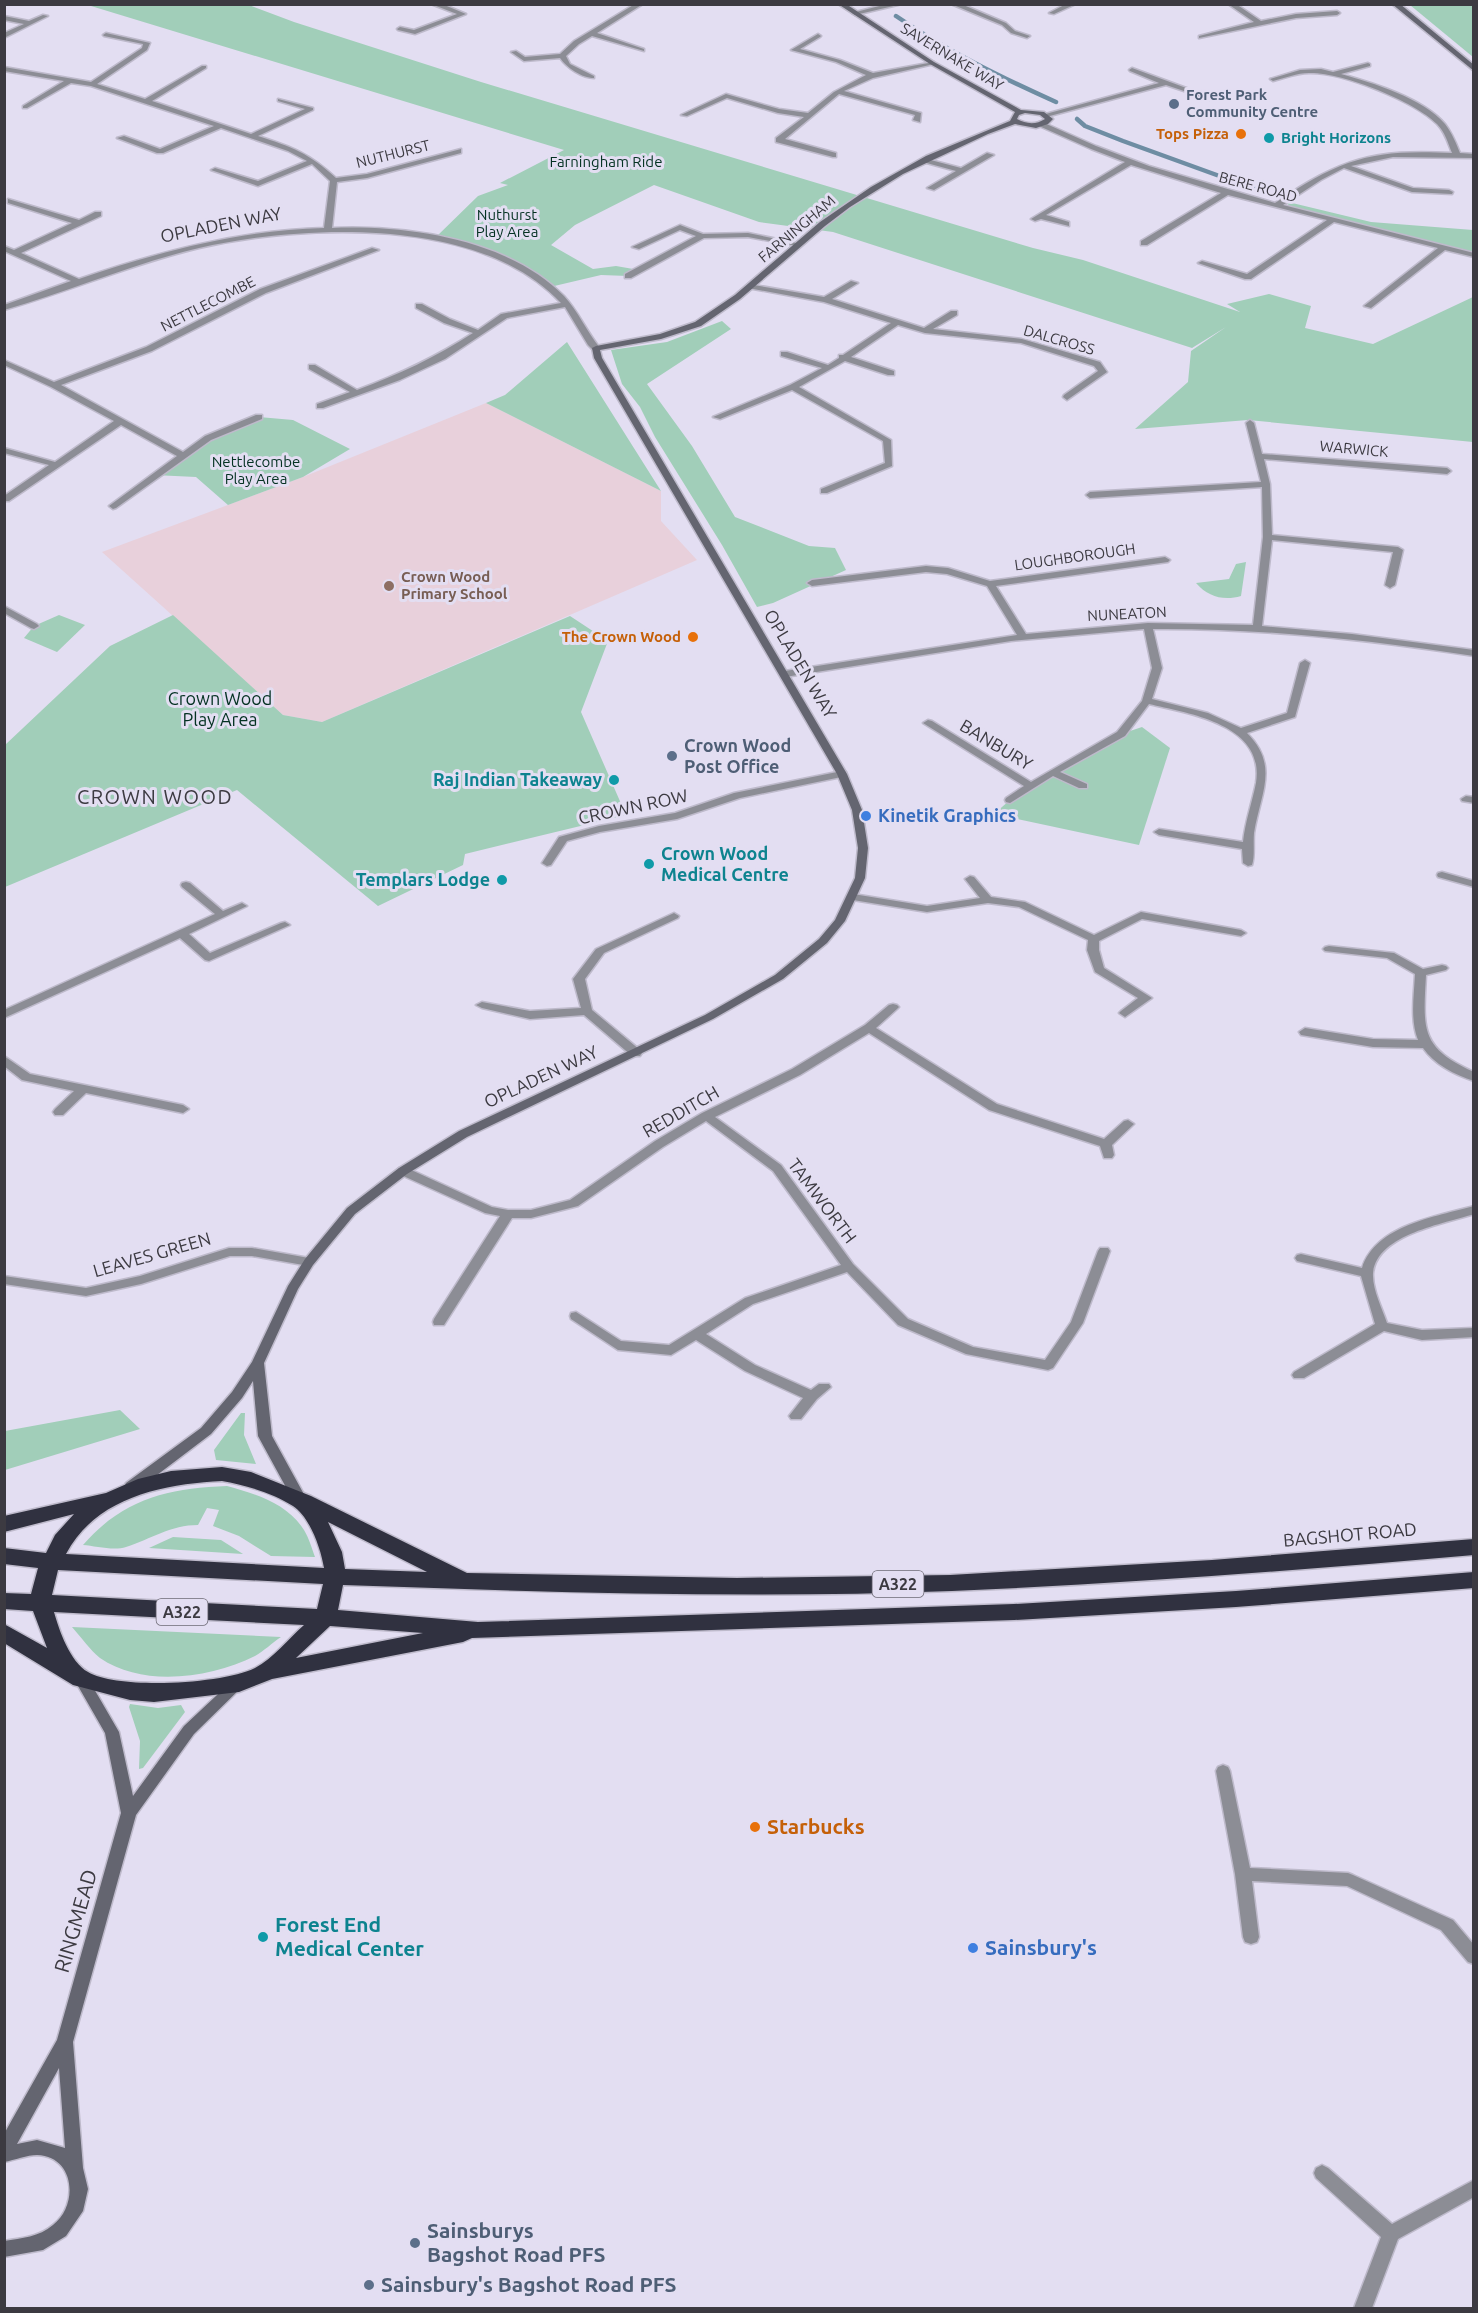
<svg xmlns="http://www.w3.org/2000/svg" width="1478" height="2313" viewBox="0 0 1478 2313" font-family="Ubuntu,sans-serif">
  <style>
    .education { fill: #e8d0db }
    .green { fill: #a1ceb9 }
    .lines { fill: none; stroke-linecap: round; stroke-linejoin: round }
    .stream { stroke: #6e8da3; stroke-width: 4.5 }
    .street-casing { stroke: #bebacb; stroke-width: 3 }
    .secondary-casing { stroke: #bebacb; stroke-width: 3 }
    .highway-casing { stroke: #bebacb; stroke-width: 3 }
    .street { fill: #8c8d95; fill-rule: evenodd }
    .secondary { fill: #646570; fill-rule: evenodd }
    .highway { fill: #303140; fill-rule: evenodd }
    .service-dot { fill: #5c6f8a; stroke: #e3def2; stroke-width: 2 }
    .food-dot { fill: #e8710a; stroke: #e3def2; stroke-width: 2 }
    .culture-dot { fill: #0f9aa8; stroke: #e3def2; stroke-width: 2 }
    .education-dot { fill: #8d6e63; stroke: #e3def2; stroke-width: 2 }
    .shop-dot { fill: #3f7fe0; stroke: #e3def2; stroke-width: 2 }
    .labels { text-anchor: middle; stroke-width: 6; stroke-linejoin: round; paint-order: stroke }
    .far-street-label { font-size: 15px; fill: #3c3a41; stroke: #e3def2 }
    .far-service-label { font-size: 15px; font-weight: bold; fill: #4e5e75; stroke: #e3def2; text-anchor: start }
    .far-food-label { font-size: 15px; font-weight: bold; fill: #c56008; stroke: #e3def2; text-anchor: end }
    .far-culture-label { font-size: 15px; font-weight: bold; fill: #0d838f; stroke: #e3def2; text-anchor: start }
    .far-park-label { font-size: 15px; fill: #043222; stroke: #e3def2 }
    .far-education-label { font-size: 15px; font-weight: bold; fill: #785e54; stroke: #e3def2; text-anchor: start }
    .shield { fill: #e3def2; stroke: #6e6b76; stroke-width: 1.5 }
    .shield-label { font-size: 16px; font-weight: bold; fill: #3c3a41 }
    .street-label { font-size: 18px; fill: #3c3a41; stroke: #e3def2 }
    .park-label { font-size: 18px; fill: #043222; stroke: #e3def2 }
    .service-label { font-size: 18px; font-weight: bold; fill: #4e5e75; stroke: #e3def2; text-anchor: start }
    .culture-label { font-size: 18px; font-weight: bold; fill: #0d838f; stroke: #e3def2; text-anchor: end }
    .shop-label { font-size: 18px; font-weight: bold; fill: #366cbe; stroke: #e3def2; text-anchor: start }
    .neighbourhood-label { font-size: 20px; letter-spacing: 1.5px; fill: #3c3a41; stroke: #e3def2 }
    .near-food-label { font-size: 21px; font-weight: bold; fill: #c56008; stroke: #e3def2; text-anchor: start }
    .near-street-label { font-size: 21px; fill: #3c3a41; stroke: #e3def2 }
    .near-culture-label { font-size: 21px; font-weight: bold; fill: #0d838f; stroke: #e3def2; text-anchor: start }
    .near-shop-label { font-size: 21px; font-weight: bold; fill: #366cbe; stroke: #e3def2; text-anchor: start }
    .near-service-label { font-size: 21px; font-weight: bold; fill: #4e5e75; stroke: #e3def2; text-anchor: start }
  </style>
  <rect width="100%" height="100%" fill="#e3def2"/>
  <!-- education -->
  <path class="education" d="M486,403L661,491V521L697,560L322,722L283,715L102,552L303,477Z"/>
  <!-- green -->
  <g class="green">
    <path d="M97,4L249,5L294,22L481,82L1033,248L1083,260L1240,312L1227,304L1269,294L1311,306L1305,328L1373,344L1473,297V442L1248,420L1135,429L1188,382L1191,351L1226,327L1192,348L833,232L759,222L654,185L575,225L551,245L593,269L616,266L639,270L628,276L601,275L550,287C514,263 477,249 435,238L478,196L508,185L500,183L564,150L91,6Z"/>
    <path d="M1410,5H1473V57Z"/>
    <path d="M1284,201L1371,222L1473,230V253L1296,211Z"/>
    <path d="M722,321L731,329L647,384L692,446L735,517L809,546L835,548L846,570L773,603L757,607L722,545L655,437L640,407L622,384L611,350L667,342Z"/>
    <path d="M567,342L661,491L486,403L505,395Z"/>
    <path d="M259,417L293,420L350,449L303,477L228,505L196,477L154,475L182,455Z"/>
    <path d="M1246,562L1241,596C1224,601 1208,597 1196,583L1229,579L1236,564Z"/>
    <path d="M59,615L85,625L57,652L24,638L34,626Z"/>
    <path d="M173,615L283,715L322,722L570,616L608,641L581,712L626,815L465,854L463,865L378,906L237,790L5,887V745L110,646Z"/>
    <path d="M1142,727L1170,748L1139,845L994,814L1010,800L1121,734Z"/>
    <path d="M120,1410L140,1429L5,1470V1431Z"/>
    <path d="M241,1413H245L244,1435L256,1464L216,1460L214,1450Z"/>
    <path d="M227,1486C256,1494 287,1503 304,1530C309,1538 312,1549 315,1557L271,1556L239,1536L213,1526L219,1510L207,1508L198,1525C171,1525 151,1539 126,1547C114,1551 95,1546 83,1545C123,1499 168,1488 227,1486Z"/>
    <path d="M173,1537L221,1540L243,1554L149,1548Z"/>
    <path d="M72,1627L281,1637C272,1643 264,1651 255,1656C210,1678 144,1688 100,1658C90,1650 81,1637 72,1627Z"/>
    <path d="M130,1704L158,1708L181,1705L185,1712L143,1768L139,1769L140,1741L129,1707Z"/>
  </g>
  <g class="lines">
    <!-- stream -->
    <g class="stream">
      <path d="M896,16C947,51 1000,77 1056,102"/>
      <path d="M1077,119L1085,126L1123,141L1258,190"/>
    </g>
    <defs>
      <g id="street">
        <path d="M431,4H442L466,14L415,34L398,30L397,29L400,27L414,30L457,14Z"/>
        <path d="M635,4H643L597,33L644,49V51L592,36L579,44L566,56L570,64L594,76V78C582,78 567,68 560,58L524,61L511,52L516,51L525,57L560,54L574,41Z"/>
        <path d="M887,4H902L855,15L852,13Z"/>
        <path d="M951,4H961L1006,23L1015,31L1030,36L1027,38L1011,33L1002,25Z"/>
        <path d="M1066,4H1076L1054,14L1049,13Z"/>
        <path d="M1228,4H1236L1261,21L1296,14L1337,11L1340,13L1337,15L1296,18L1199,38V36L1254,22Z"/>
        <path d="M43,15L48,16L4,38V33L24,24L4,20V16L29,21Z"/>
        <path d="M106,33L150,43L147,50L97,84L145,99L202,66H206V68L152,101L251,134L305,109L278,101V99L313,108V110L258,136C292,147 309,153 336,178L367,174L461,149V153L367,178L337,182L332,228C407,225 508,239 564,296C578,311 587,332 600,348L593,350L588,345L565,307L507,318L445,359L400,380L323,408H317V404L350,392L309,369V365H315L357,390C400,374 434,358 473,333L444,323L416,308V304H422L450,319L478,330L501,314L561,303C480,216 305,224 199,248C132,264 70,291 4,310V305L71,281L4,251V246L14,250L72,223L8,203V199L79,220L95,212H101V216L21,253L79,279C158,252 240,230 324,228L330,181L312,164L258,186L211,170L215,168L258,181L307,161L288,151L221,128L163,153H157L117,138L124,136L160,149L214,126L91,86L71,83L27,108H23V106L64,81L4,71V67L91,82L142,48L143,44L104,36L103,35Z"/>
        <path d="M818,34L821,36L820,37L800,49L840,60L873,73L934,62V64L873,78L844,91L921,113L920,122L913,120L915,115L839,94L785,139L836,153V157H833L776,142V138L804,117L778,113L727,98L687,116L681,115L726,94L779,109L808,113L834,92L866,75L836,62L791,50Z"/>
        <path d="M1368,63L1370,64V66L1341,74C1373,83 1423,98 1445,124C1452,133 1456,143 1460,153L1474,154V158L1393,157L1351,166L1413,188L1449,190L1453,192L1452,194L1412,192L1344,168L1321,180L1283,205L1474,253V257L1445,250L1371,308L1364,306L1438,248L1334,222L1251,279H1245L1198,263L1202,261L1247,274L1327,220L1228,195L1147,245H1141V241L1221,193L1131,165L1046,215L1069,222V226L1041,219L1035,221L1031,219L1125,162L1091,149L1039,126V122H1042L1096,146L1149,166L1275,203C1342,158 1372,149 1452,153C1448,143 1445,132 1437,124C1414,101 1342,72 1309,73C1297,73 1285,78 1273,81L1270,79L1300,70L1321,69L1333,72Z"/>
        <path d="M1132,68L1216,99L1211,100L1166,85L1046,117L1042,115L1159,83L1130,71L1129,70Z"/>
        <path d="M987,153L994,155L934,190L927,188L956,171L923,162V158L961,168Z"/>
        <path d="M680,225L703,234L748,233L801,244L797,246L748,237L704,238L631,278H625V274L696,236L680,230L639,249L632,247Z"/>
        <path d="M372,248L379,250L266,293L152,351L61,385L183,452L205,436L256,415H262V419L211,440L116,508L113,509L109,506L177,456L121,425L9,501H4V496L49,465L4,453V448L55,462L114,421L51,387L4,365V360L54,382L146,347L260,289Z"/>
        <path d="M851,281L858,283L832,299L924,328L951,311H957V315L933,329L1022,339L1100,362L1107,372L1067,400L1063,397L1064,395L1098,371L1094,366L1021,343L925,333L898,325L851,357L894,371V375H888L845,361L799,387L891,440L892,466L827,493H821V489L885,463L883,441L792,390L720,419L713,417L790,385L822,368L781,356V352H787L828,365L839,358V355H843L891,323L824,302L748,288V284L824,297Z"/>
        <path d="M1250,420L1254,423L1262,454L1447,468L1451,471L1447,474L1264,459L1270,484L1272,535L1398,547L1403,550L1395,585L1390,588L1385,585L1393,552L1272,540L1262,626L1352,634L1474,650V656C1367,640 1261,628 1153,629L1162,668L1152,699L1208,713L1241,728L1287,713L1300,663L1305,660L1310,663L1295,717L1247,733C1280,766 1260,794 1254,833C1253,843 1255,856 1252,865L1248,866L1243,863L1242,849L1159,835L1154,832L1159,829L1243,842C1245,822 1252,803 1256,783C1265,725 1192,714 1149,704L1125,736L1060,772L1087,784V788H1079L1053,776L1010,803L1006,802L1005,800L1006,798L1024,786L923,723L928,720L932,721L1031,782L1117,732L1142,701L1152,668L1144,629L1011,641L785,677L780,674L785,671L1017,635L987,586L947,574L926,572L812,586L807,583L812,580L926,566L948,568L990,581L1165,557L1170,560L1168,562L996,586L1026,634L1148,623L1253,625L1263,537L1262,487L1090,498L1086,495L1090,492L1261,482L1246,423Z"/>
        <path d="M4,606L37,624L39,626L34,629L31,628L4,613Z"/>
        <path d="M842,771L846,772V776L740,798L677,819L600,832L567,841L551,865L547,866L542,863L559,837L599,826L675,813L734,793Z"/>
        <path d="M1466,796L1474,797V803L1462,801L1461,799Z"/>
        <path d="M1442,872L1474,881V887L1438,877L1437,875L1438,873Z"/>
        <path d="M970,876L974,877L991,897L1025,902L1094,935L1141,912L1241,930L1246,933L1241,936L1142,919L1099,941V950L1104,968L1152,998L1125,1017L1119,1013L1121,1011L1138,998L1095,972L1087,950L1088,940L1019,907L988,903L927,912L853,900L848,897L853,894L927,906L980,898L965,879Z"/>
        <path d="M186,882L190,883L223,911L242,903L247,906L189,934L210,953L281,923L285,922L290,925L209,961L205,960L180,938L4,1018V1010L215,914L182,887L181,885L182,883Z"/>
        <path d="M674,913L679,916L678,918L604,953L585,979L592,1010L640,1050L642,1053L640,1056H632L584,1015L530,1019L482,1008L476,1005L482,1002L530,1011L581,1008L573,979L596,949Z"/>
        <path d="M1329,946L1394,953L1423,969L1442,965L1446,966L1448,968L1446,970L1426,975C1423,1029 1420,1048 1474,1072V1081C1455,1075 1434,1064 1423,1048L1373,1047L1301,1035L1299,1032L1305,1028L1373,1039L1418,1040C1410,1020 1414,996 1415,974L1387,958L1325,951L1323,949L1325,947Z"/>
        <path d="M893,1004L897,1005L899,1007L897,1009L876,1028L997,1104L1104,1139L1124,1121L1128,1120L1134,1124L1112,1145L1114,1155L1112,1158H1104L1100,1146L989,1110L869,1033L800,1075L715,1117L781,1165L853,1264L908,1319L973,1347L1045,1360L1071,1322L1098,1251L1100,1248H1108L1110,1251L1083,1323L1053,1368L1048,1370L966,1354L898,1325L847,1272L753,1304L706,1334L755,1365L811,1390L819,1384H829L831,1387L817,1399L801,1419H791L789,1416L803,1398L745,1371L696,1340L671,1355L618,1350L571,1319L570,1316L571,1313L576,1312L621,1341L669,1345L745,1298L841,1265L773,1171L706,1121L663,1147L578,1206L531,1218H512L444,1325H434L433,1322L434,1319L500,1216L485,1213L399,1174L397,1171L399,1168H407L492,1207L508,1210H531L570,1200L655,1141L702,1113L792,1069L865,1025L889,1005Z"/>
        <path d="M4,1056L30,1074L183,1105L189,1109L183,1113L86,1093L63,1115H55L53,1112L55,1109L74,1091L22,1080L4,1066Z"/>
        <path d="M1474,1206V1214C1444,1224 1377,1234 1373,1273C1372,1289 1382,1308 1387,1323L1422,1330L1474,1328V1337L1422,1340L1384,1331L1304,1378H1294L1292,1375L1294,1372L1375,1324L1361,1276L1297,1261L1295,1258L1297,1255L1301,1254L1362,1268C1376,1225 1435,1217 1474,1206Z"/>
        <path d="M229,1248H252L309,1258L315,1262L309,1266L252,1256H230L141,1284L86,1296L4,1284V1276L86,1288L140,1276Z"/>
        <path d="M1223,1765L1228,1767L1230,1771L1250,1868L1348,1873L1353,1875L1453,1920L1474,1945V1964L1468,1962L1441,1930L1347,1886L1252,1881L1259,1937L1257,1942L1251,1944L1245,1942L1243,1937L1235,1874L1216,1771L1218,1767Z"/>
        <path d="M1322,2165L1328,2168L1392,2224L1474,2180V2197L1398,2239L1372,2308H1354L1381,2237L1316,2178L1314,2173L1316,2168Z"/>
      </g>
      <g id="secondary">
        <path d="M838,4H846L934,62L1021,110L1044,112L1053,119L1048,124L1036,128L1015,124L988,134L903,174L850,207L825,226L740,299L701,326L661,339L600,350L602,358L847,774L862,810L868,848L865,878L845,921L827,943L783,979L713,1019L467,1137L407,1174L355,1214L313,1265L298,1289L264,1363L272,1436L306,1498L304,1502H294L258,1436L253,1381L242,1398L211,1434L136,1491H126L124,1487L126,1483L201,1428L232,1392L252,1362L288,1286L305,1259L347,1208L399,1168L459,1131L705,1015L775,975L819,939L835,920L855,878L858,848L852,810L837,774L594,358L592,348L596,346L660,334L695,322L735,295L820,222L871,187L926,156L1010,121L1015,112L930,64ZM1025,113L1040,115L1045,119C1036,125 1026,124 1017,119L1019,115Z"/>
        <path d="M1392,4H1400L1474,65V71Z"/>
        <path d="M81,1673L86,1675L119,1732L133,1796L184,1726L233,1680L238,1678L243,1680L245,1684L194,1734L136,1815L73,2042L83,2168L88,2189L83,2211L66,2236L43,2250L4,2257V2241C22,2238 39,2237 53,2225C79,2205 75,2156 37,2155C27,2155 15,2160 4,2162V2134L57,2040L121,1813L105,1733L74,1679L76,1675ZM59,2068L65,2148L37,2140L17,2144Z"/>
      </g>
      <path id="highway" d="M222,1467L251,1472L311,1496L467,1573L737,1578L950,1575L1212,1560L1474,1539V1555C1300,1570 1126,1584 952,1591C749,1599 546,1592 343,1585L338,1610L478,1622L1014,1604L1236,1591L1474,1572V1588L1236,1607L1014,1620L472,1638L463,1642L272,1679L239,1692L154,1702L130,1700L73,1685L4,1643V1624L47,1648L33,1611L4,1609V1593L31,1594L38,1568L4,1564V1548L46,1553L55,1535L74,1514L4,1532V1516L106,1493L138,1479L171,1471ZM222,1481C245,1485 273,1493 293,1506C310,1517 321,1549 324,1568L66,1554C96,1497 163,1484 222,1481ZM328,1522L427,1572L345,1569L342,1552ZM58,1570L323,1584L317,1609L52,1595ZM54,1612L304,1625C289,1638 273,1659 255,1668C223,1684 119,1690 88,1672C70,1662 59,1630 54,1612ZM330,1626L423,1633L296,1658Z"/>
    </defs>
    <!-- street casing -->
    <use href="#street" class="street-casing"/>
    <!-- secondary casing -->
    <use href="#secondary" class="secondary-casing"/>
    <!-- highway casing -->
    <use href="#highway" class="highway-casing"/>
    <!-- street -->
    <use href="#street" class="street"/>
    <!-- secondary -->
    <use href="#secondary" class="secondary"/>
    <!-- highway -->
    <use href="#highway" class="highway"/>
  </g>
  <!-- markers -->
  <g class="service-dot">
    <circle cx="1174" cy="104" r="6"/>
    <circle cx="672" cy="756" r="6"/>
    <circle cx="415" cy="2243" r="6"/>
    <circle cx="369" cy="2285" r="6"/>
  </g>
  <g class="food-dot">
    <circle cx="1241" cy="134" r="6"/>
    <circle cx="693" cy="637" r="6"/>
    <circle cx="755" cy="1827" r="6"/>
  </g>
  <g class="culture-dot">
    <circle cx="1269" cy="138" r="6"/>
    <circle cx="614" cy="780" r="6"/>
    <circle cx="649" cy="864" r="6"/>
    <circle cx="502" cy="880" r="6"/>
    <circle cx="263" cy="1937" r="6"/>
  </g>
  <circle class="education-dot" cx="389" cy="586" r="6"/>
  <g class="shop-dot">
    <circle cx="866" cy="816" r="6"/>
    <circle cx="973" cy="1948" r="6"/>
  </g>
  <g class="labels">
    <!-- far-street labels -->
    <g class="far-street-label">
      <text transform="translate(952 57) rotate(31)" y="5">SAVERNAKE WAY</text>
      <text transform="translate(393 154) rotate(-14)" y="5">NUTHURST</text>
      <text transform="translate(1258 187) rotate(15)" y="5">BERE ROAD</text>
      <text transform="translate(797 229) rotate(-40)" y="5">FARNINGHAM</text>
      <text transform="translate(208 304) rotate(-27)" y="5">NETTLECOMBE</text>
      <text transform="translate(1059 340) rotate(16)" y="5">DALCROSS</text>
      <text transform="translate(1354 449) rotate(5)" y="5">WARWICK</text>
      <text transform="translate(1075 557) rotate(-8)" y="5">LOUGHBOROUGH</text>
      <text transform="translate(1127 614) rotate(-3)" y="5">NUNEATON</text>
    </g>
    <!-- far-service labels -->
    <g class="far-service-label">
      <text x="1186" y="100">Forest Park<tspan x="1186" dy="17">Community Centre</tspan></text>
    </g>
    <!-- far-food labels -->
    <g class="far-food-label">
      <text x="1229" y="139">Tops Pizza</text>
      <text x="681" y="642">The Crown Wood</text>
    </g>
    <!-- far-culture labels -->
    <g class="far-culture-label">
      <text x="1281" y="143">Bright Horizons</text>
    </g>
    <!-- far-park labels -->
    <g class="far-park-label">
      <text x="606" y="167">Farningham Ride</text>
      <text x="507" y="220">Nuthurst<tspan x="507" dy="17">Play Area</tspan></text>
      <text x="256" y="467">Nettlecombe<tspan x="256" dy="17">Play Area</tspan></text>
    </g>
    <!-- far-education labels -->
    <g class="far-education-label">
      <text x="401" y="582">Crown Wood<tspan x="401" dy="17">Primary School</tspan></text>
    </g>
    <!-- shield labels -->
    <g class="shield">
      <rect x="872.5" y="1571" width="51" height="26" rx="4.5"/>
      <rect x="156.5" y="1599" width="51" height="26" rx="4.5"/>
    </g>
    <g class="shield-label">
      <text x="898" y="1590">A322</text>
      <text x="182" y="1618">A322</text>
    </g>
    <!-- street labels -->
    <g class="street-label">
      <text transform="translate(221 225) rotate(-11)" y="6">OPLADEN WAY</text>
      <text transform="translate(800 664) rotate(59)" y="6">OPLADEN WAY</text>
      <text transform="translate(996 745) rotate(31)" y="6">BANBURY</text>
      <text transform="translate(633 807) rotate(-12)" y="6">CROWN ROW</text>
      <text transform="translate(541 1077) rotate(-25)" y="6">OPLADEN WAY</text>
      <text transform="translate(681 1112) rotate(-30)" y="6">REDDITCH</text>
      <text transform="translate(822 1201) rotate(53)" y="6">TAMWORTH</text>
      <text transform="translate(152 1255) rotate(-16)" y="6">LEAVES GREEN</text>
      <text transform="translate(1350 1535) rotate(-5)" y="6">BAGSHOT ROAD</text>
    </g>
    <!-- park labels -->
    <g class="park-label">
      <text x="220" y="705">Crown Wood<tspan x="220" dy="21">Play Area</tspan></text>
    </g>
    <!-- service labels -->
    <g class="service-label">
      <text x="684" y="752">Crown Wood<tspan x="684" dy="21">Post Office</tspan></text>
    </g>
    <!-- culture labels -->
    <g class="culture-label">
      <text x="602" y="786">Raj Indian Takeaway</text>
      <text x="661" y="860" text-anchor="start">Crown Wood<tspan x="661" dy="21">Medical Centre</tspan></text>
      <text x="490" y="886">Templars Lodge</text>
    </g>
    <!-- shop labels -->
    <g class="shop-label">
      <text x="878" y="822">Kinetik Graphics</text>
    </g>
    <!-- neighbourhood labels -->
    <g class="neighbourhood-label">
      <text x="155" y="804">CROWN WOOD</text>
    </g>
    <!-- near-food labels -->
    <g class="near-food-label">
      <text x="767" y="1834">Starbucks</text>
    </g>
    <!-- near-street labels -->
    <g class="near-street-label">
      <text transform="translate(76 1921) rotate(-74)" y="7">RINGMEAD</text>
    </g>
    <!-- near-culture labels -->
    <g class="near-culture-label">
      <text x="275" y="1932">Forest End<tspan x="275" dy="24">Medical Center</tspan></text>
    </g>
    <!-- near-shop labels -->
    <g class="near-shop-label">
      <text x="985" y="1955">Sainsbury's</text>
    </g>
    <!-- near-service labels -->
    <g class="near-service-label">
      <text x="427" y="2238">Sainsburys<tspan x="427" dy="24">Bagshot Road PFS</tspan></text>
      <text x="381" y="2292">Sainsbury's Bagshot Road PFS</text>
    </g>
  </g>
  <!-- border -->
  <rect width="1478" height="2313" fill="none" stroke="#3c3a41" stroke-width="12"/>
</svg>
